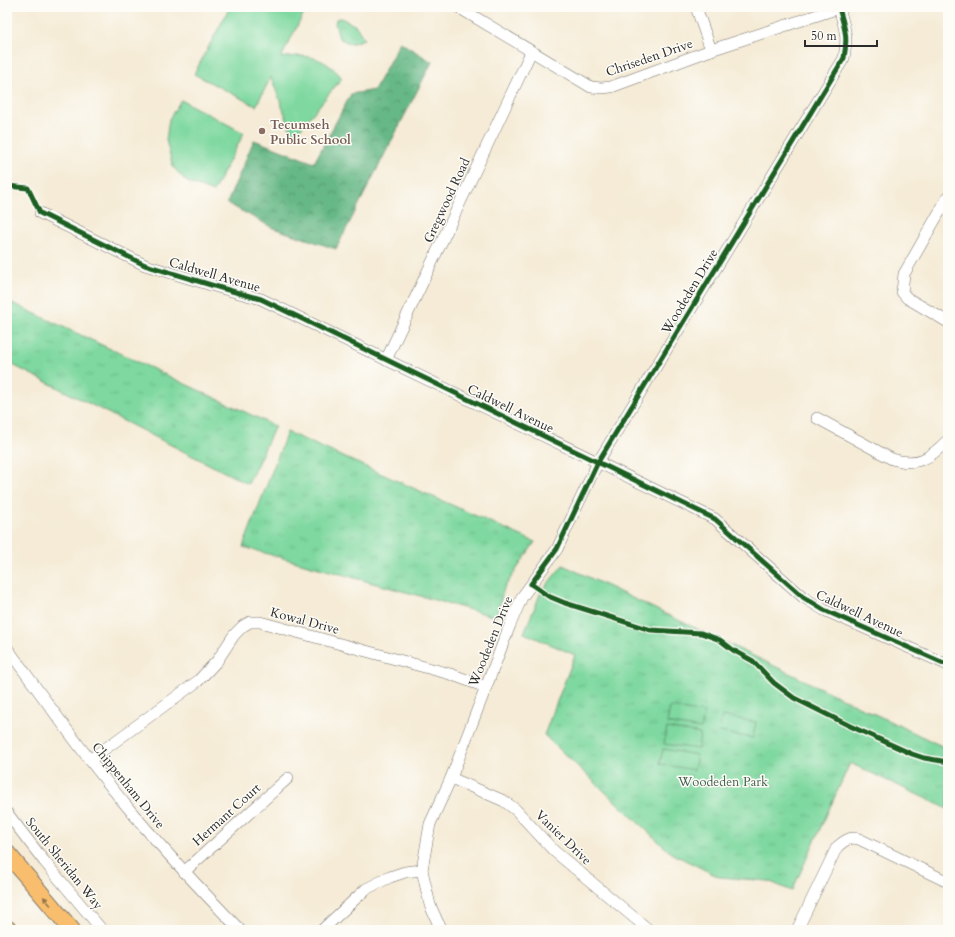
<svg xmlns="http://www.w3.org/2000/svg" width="955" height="937" viewBox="0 0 955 937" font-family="Cardo,serif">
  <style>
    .grass { fill: url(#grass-tufts); stroke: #548265 }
    .forest { fill: url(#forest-crowns); stroke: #487258 }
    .pitch { fill: #7ed89f; stroke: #548265 }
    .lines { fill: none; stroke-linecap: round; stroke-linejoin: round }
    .minor-casing { stroke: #726e67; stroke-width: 12 }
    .highway-casing { stroke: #726e67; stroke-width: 18 }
    .minor { stroke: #fff; stroke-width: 11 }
    .highway { stroke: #f9be6d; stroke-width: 16 }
    .cycleway-casing { stroke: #fdfcf7; stroke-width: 8 }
    .cycleway { stroke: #1b5e20; stroke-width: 5 }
    .oneway { fill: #92744c }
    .education-dot { fill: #8d6e63; stroke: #fdfcf7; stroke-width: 1.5 }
    .labels { text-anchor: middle; stroke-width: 3; stroke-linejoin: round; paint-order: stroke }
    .street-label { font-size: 13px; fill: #2b2b2b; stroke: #fdfcf7 }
    .education-label { font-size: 13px; font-weight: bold; fill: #785e54; stroke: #fdfcf7; text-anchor: start }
    .park-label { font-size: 13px; fill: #445f4e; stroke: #fdfcf7 }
  </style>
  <defs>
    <pattern id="grass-tufts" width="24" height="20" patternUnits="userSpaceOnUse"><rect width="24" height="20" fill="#7ed89f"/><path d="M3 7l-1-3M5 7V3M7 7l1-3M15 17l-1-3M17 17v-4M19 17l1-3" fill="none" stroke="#6dba89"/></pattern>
    <pattern id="forest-crowns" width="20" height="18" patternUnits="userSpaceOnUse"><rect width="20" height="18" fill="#66b886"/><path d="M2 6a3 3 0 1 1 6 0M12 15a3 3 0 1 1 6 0" fill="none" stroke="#54966e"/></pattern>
  </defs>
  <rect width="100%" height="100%" fill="#fdfcf7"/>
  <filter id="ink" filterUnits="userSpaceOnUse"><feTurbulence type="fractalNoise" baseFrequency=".025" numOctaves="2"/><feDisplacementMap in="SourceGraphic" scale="8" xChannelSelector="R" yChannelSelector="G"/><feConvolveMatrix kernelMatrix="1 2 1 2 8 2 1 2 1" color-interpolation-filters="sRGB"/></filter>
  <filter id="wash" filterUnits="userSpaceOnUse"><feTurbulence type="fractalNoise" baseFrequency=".012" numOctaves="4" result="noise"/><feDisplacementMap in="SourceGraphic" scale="16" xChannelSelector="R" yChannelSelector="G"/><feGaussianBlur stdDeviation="0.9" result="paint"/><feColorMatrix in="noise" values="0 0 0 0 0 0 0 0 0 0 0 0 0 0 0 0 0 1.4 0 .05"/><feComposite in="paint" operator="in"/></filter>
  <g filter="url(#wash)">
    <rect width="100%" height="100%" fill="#f5ebd6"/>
    <!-- grass -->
    <g class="grass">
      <path d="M341,18L356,26L364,39L350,44L339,38L335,24L336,19Z"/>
      <path d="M8,301L275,426L248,484L7,362Z"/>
      <path d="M287,432L535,542L504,588L496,617L243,547Z"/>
      <path d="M563,565L948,749V809L850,763L792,891L768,881L719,877L671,853L544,735L575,655L524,633L541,592Z"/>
    </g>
    <!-- forest -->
    <path class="forest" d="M400,42L432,62L336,249L273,228L227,203L254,140L314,163L351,94L374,90Z"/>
    <!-- pitch -->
    <g class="pitch">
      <path d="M230,7H307L281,58C307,53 325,57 342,78L296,134L292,133L271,77L256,106L194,74Z"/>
      <path d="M181,100L244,133L213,192L187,182L173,167L166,140L169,119Z"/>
      <path d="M670,707L704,713L701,729L667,723Z"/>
      <path d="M722,716L756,722L753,738L719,732Z"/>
      <path d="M667,728L700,734L698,749L664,744Z"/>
      <path d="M663,749L697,755L694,770L660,764Z"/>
    </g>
  </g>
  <g filter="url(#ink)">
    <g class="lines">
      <defs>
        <g id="minor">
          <path d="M458,7L591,87L601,88L611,87L711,50L842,7"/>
          <path d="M696,7L711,50"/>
          <path d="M948,197L904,274L902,292L907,298L948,322"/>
          <path d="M40,213L145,265L221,288L261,299L715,519L803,597L824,610L948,665"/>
          <path d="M386,360L531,52"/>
          <path d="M817,418L892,459C918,467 930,458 948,440"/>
          <path d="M7,648C49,705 89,762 135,816C168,855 204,893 240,930"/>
          <path d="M91,759L198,681L217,661L234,635L243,626L250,622H260L450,674L486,687"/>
          <path d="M451,778L504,801L516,810L554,851L649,930"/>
          <path d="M7,813L44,861L102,930"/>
          <path d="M184,872L288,778"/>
          <path d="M322,930L366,889L390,877L405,872L422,870"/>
          <path d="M443,930L438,923L430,905L422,870L430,824L451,778L510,625L522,597L557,549L598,462L844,58C848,36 845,29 839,8"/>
          <path d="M797,930L837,847C844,841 850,836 859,839L948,882"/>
        </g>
        <g id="highway">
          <path d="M7,853L72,930"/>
          <path d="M7,928L9,930"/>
        </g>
      </defs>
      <!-- minor casing -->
      <use href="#minor" class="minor-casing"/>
      <!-- highway casing -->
      <use href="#highway" class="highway-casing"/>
      <!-- minor -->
      <use href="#minor" class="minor"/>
      <!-- highway -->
      <use href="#highway" class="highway"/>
      <defs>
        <g id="cycleway">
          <path d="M839,8C845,29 848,36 844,58L598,462L557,549L531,584L548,596L565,603L651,630L701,633L720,640L733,650L753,661L774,683L794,698L850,726L912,754L924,758L948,762"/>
          <path d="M7,186L28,188L40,213L145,265L221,288L261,299L715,519L803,597L824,610L948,665"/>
        </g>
      </defs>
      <!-- cycleway casing -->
      <use href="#cycleway" class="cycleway-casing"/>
      <!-- cycleway -->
      <use href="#cycleway" class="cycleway"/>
    </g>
    <!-- one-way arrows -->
    <defs><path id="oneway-solid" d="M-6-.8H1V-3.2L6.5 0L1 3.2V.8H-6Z"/></defs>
    <use class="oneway" href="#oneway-solid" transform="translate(47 901) rotate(-130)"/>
  </g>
  <!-- markers -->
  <circle class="education-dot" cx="262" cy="131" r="4"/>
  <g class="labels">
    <!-- street labels -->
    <g class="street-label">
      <text transform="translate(649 57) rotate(-19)" y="5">Chriseden Drive</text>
      <text transform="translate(446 200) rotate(-65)" y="5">Gregwood Road</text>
      <text transform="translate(215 274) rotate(16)" y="5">Caldwell Avenue</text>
      <text transform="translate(689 291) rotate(-59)" y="5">Woodeden Drive</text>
      <text transform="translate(511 408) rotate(26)" y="5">Caldwell Avenue</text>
      <text transform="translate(860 613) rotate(25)" y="5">Caldwell Avenue</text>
      <text transform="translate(305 620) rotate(15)" y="5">Kowal Drive</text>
      <text transform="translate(490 641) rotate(-68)" y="5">Woodeden Drive</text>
      <text transform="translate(129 785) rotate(51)" y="5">Chippenham Drive</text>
      <text transform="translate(226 814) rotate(-42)" y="5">Hermant Court</text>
      <text transform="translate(564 837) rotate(44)" y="5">Vanier Drive</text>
      <text transform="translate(65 863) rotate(51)" y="5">South Sheridan Way</text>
    </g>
    <!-- education labels -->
    <g class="education-label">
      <text x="270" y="129">Tecumseh<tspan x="270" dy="15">Public School</tspan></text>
    </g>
    <!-- park labels -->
    <g class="park-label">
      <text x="723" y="786">Woodeden Park</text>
    </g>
  </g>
  <!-- margin -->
  <rect width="955" height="937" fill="none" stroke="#fdfcf7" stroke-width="24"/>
  <!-- scale -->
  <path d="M805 40v6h72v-6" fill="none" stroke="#2b2b2b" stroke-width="2"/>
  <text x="811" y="40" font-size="12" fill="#2b2b2b" stroke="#fdfcf7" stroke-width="3" paint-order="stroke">50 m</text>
</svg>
